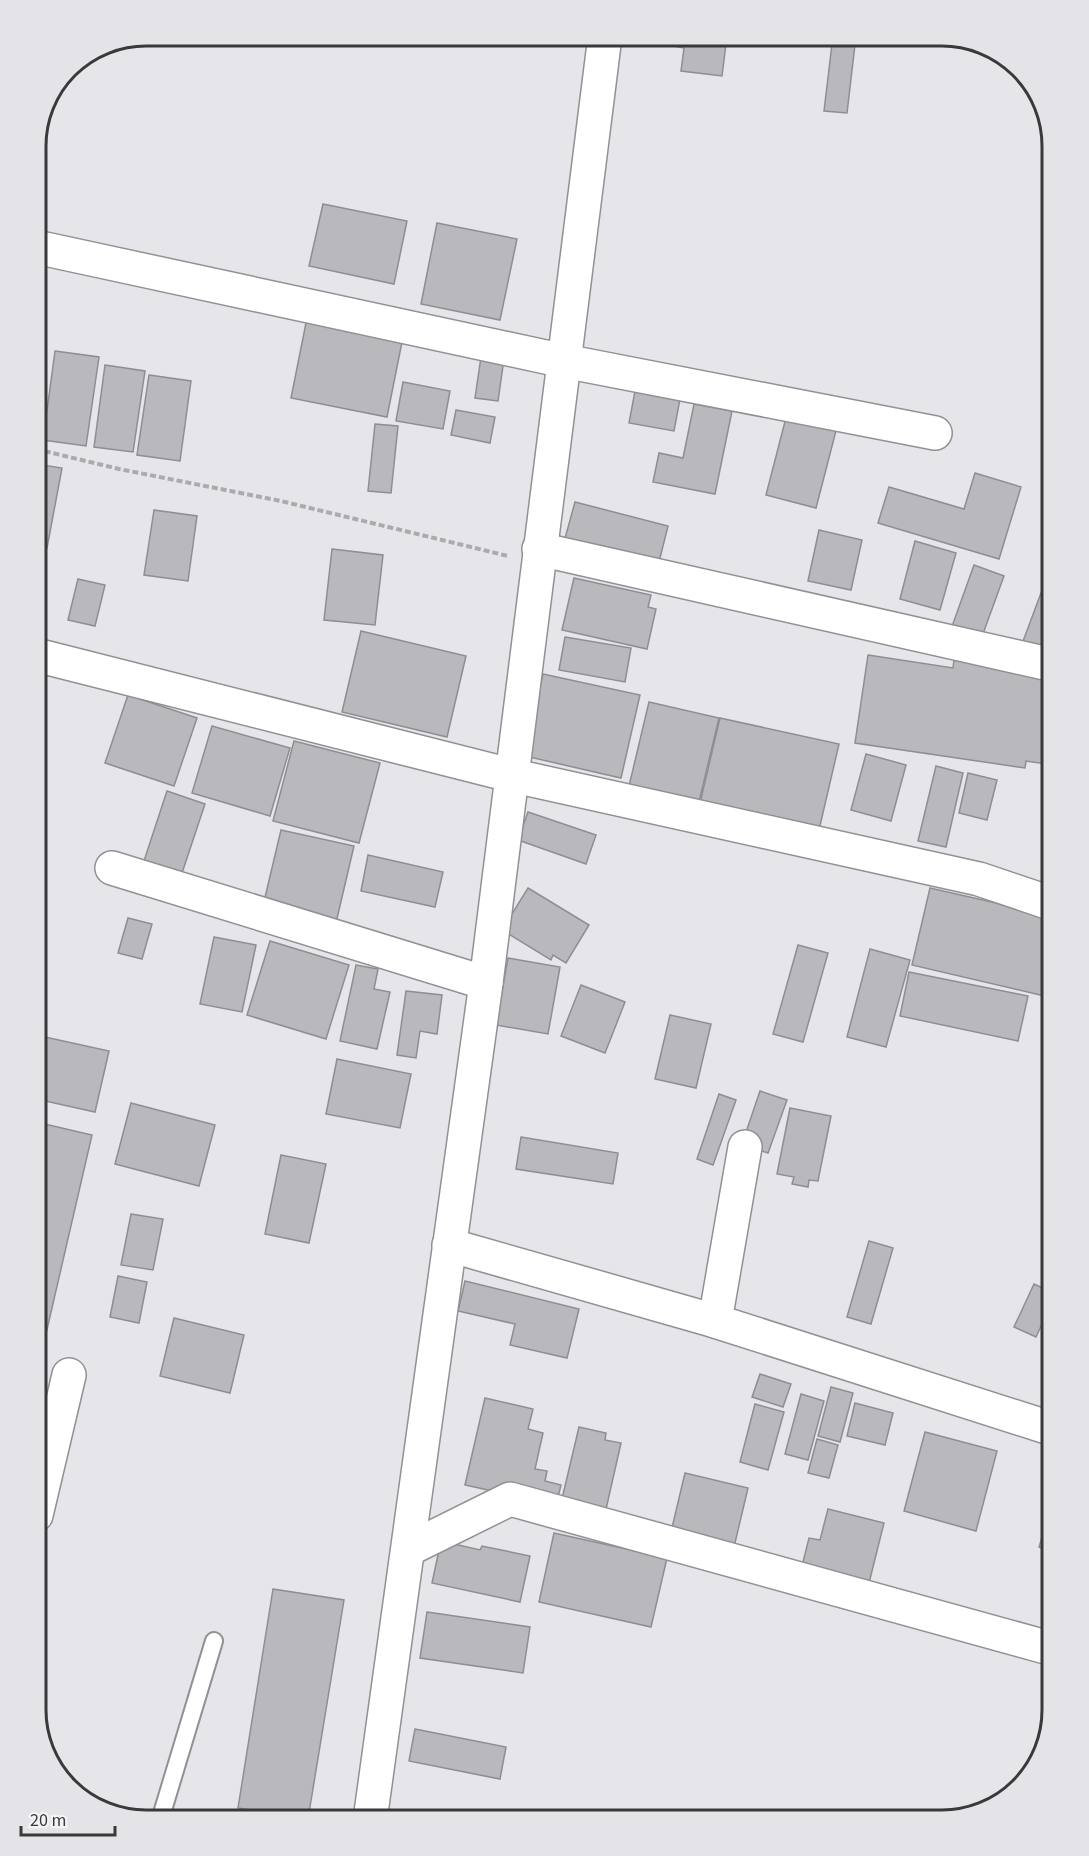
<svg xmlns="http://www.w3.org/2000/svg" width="1089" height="1856" viewBox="0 0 1089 1856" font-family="'Source Sans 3',sans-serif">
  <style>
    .building { fill: #b9b9bd; stroke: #8e8e92; stroke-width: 1.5 }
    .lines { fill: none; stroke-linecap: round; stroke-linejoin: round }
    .service-casing { stroke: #919195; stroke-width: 20 }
    .minor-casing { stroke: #919195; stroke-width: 36 }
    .tertiary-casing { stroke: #919195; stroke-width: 36 }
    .path { stroke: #ababae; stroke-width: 4; stroke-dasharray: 6 3; stroke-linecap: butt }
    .service { stroke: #fff; stroke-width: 16 }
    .minor { stroke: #fff; stroke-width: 33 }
    .tertiary { stroke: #fff; stroke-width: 33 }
    .rim { fill: none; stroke: #39393b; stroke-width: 3 }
  </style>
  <rect width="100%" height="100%" fill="#e6e5ea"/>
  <!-- building -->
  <g class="building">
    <path d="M663,36H727L722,76L681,71L684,48L662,44Z"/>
    <path d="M833,36H856L847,113L824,111Z"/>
    <path d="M323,204L407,221L394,284L309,266Z"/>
    <path d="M437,223L517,239L500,320L421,304Z"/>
    <path d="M36,262L45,264L37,314H36Z"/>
    <path d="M307,318L403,337L387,417L291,398Z"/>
    <path d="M55,351L99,357L86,446L43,440Z"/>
    <path d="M481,357L504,359L498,401L475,398Z"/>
    <path d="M105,365L145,371L133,452L94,447Z"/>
    <path d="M149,375L191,381L180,461L137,455Z"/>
    <path d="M403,382L450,391L443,429L396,421Z"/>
    <path d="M635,391L680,399L674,431L629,423Z"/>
    <path d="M694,404L732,411L715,494L653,482L659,453L683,458Z"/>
    <path d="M789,406L839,419L816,508L766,495Z"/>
    <path d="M456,410L495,417L490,443L451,435Z"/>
    <path d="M375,424L398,426L391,493L368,491Z"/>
    <path d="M36,464L62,468L47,548L36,545Z"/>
    <path d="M975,473L1021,487L999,559L878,523L889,487L964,509Z"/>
    <path d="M575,502L668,526L658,566L564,542Z"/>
    <path d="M154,510L197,516L188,581L144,575Z"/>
    <path d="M819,530L862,540L851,590L808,581Z"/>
    <path d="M915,541L956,553L940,610L900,599Z"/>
    <path d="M332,549L383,555L375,625L324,620Z"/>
    <path d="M974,565L1004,576L980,642L950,632Z"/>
    <path d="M1047,577L1053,579V655L1022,644Z"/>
    <path d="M574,578L651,595L648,607L656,609L647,649L562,630Z"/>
    <path d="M78,579L105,585L95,626L68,620Z"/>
    <path d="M361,631L466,656L447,737L342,712Z"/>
    <path d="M565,637L631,648L625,682L559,670Z"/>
    <path d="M868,655L953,668L954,660L1053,678V765L1026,761L1025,768L855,743Z"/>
    <path d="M543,674L640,695L621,778L525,756Z"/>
    <path d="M128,695L197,718L174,786L105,763Z"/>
    <path d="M649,702L719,718L699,802L629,786Z"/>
    <path d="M720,718L839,744L819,830L700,803Z"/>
    <path d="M212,726L290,748L270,816L192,793Z"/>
    <path d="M294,741L380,763L359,843L273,821Z"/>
    <path d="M866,754L906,765L891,821L851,810Z"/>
    <path d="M936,766L963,773L946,847L918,841Z"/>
    <path d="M968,773L997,780L987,820L959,813Z"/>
    <path d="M167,791L205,804L180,879L142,867Z"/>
    <path d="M528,812L596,835L586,864L518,840Z"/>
    <path d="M281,830L354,846L335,927L262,910Z"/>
    <path d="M368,855L443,872L435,907L361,891Z"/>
    <path d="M528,888L589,925L566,963L553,955L551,960L502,930Z"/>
    <path d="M930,888L1053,916V998L912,965Z"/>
    <path d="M128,918L152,924L142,959L118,953Z"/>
    <path d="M214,937L256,945L242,1012L200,1004Z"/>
    <path d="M270,941L349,965L326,1039L247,1015Z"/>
    <path d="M798,945L828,953L803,1042L773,1034Z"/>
    <path d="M870,949L910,960L886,1047L847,1037Z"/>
    <path d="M508,958L560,967L548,1034L496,1025Z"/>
    <path d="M356,965L378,969L374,989L390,992L377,1049L340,1041Z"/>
    <path d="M909,972L1028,996L1018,1041L900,1016Z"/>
    <path d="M581,985L625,1002L605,1053L561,1036Z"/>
    <path d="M406,991L442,995L437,1034L420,1031L416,1058L397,1055Z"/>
    <path d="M670,1015L711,1024L696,1088L655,1079Z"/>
    <path d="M36,1035L109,1051L95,1112L36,1099Z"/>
    <path d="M337,1059L411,1074L400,1128L326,1114Z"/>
    <path d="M760,1091L787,1100L768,1153L742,1144Z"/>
    <path d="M719,1094L736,1100L713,1165L697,1159Z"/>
    <path d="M131,1103L215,1125L199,1186L115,1164Z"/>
    <path d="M790,1108L831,1116L818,1181L809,1180L808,1187L792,1184L794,1177L777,1174Z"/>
    <path d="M36,1122L92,1135L36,1377Z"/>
    <path d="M521,1137L618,1153L613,1184L516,1169Z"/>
    <path d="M281,1155L326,1164L309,1243L265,1234Z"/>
    <path d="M131,1214L163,1219L153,1270L121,1265Z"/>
    <path d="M869,1241L893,1248L871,1324L847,1317Z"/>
    <path d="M118,1276L147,1282L139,1323L110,1317Z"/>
    <path d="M465,1281L579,1309L567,1358L510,1345L515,1324L458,1311Z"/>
    <path d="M1034,1284L1053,1293V1300L1036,1337L1014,1327Z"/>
    <path d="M174,1318L244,1335L230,1393L160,1376Z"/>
    <path d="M760,1374L791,1384L783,1407L752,1397Z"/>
    <path d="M831,1387L853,1393L840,1442L818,1436Z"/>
    <path d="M801,1394L824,1401L808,1460L785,1454Z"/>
    <path d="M485,1398L533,1409L528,1429L543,1433L535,1469L547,1471L545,1481L561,1485L556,1505L465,1485Z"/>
    <path d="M855,1403L893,1413L885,1445L847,1436Z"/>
    <path d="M755,1404L784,1412L768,1470L740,1462Z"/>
    <path d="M579,1427L606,1433L605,1440L621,1443L604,1518L561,1503Z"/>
    <path d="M925,1432L997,1451L976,1531L904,1511Z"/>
    <path d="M817,1439L838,1445L829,1478L808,1473Z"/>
    <path d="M685,1473L748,1488L734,1547L671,1532Z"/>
    <path d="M1053,1501V1552L1039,1547Z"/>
    <path d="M828,1509L884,1523L867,1591L800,1574L809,1538L820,1540Z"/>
    <path d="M554,1533L667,1558L651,1627L539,1602Z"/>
    <path d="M441,1541L480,1550L482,1546L530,1556L520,1602L432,1583Z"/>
    <path d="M273,1589L344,1600L308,1819L238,1808Z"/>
    <path d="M427,1612L530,1627L523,1673L420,1658Z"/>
    <path d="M415,1729L506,1747L500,1779L409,1761Z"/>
  </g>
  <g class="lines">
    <defs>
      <path id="service" d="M160,1820L214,1641"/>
      <g id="minor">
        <path d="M36,247L564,361L935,433"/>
        <path d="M539,549L1053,665"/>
        <path d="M36,655L510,775L979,879L1053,904"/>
        <path d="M112,868L486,983"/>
        <path d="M449,1245L715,1321L1053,1429"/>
        <path d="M715,1321L745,1147"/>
        <path d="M36,1515L69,1375"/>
        <path d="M409,1549L510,1499L1053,1649"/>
      </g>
      <path id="tertiary" d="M370,1820L486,983L605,36"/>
    </defs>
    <!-- service casing -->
    <use href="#service" class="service-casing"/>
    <!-- minor casing -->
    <use href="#minor" class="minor-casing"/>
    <!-- tertiary casing -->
    <use href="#tertiary" class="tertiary-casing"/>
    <!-- path -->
    <path class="path" d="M36,449L119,469L281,501L508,556"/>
    <!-- service -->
    <use href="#service" class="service"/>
    <!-- minor -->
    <use href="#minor" class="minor"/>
    <!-- tertiary -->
    <use href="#tertiary" class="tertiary"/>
  </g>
  <!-- crop -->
  <path d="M0 0H1089V1856H0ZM146 46H942A100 100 0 0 1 1042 146V1710A100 100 0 0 1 942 1810H146A100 100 0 0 1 46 1710V146A100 100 0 0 1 146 46Z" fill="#e4e4e8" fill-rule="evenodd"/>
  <path class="rim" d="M146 46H942A100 100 0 0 1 1042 146V1710A100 100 0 0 1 942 1810H146A100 100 0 0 1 46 1710V146A100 100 0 0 1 146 46Z"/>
  <!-- scale -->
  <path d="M21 1826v9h94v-9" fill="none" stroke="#39393b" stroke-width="3"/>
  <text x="30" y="1826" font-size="18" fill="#39393b" stroke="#f3f3f7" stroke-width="4.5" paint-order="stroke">20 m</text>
</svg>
